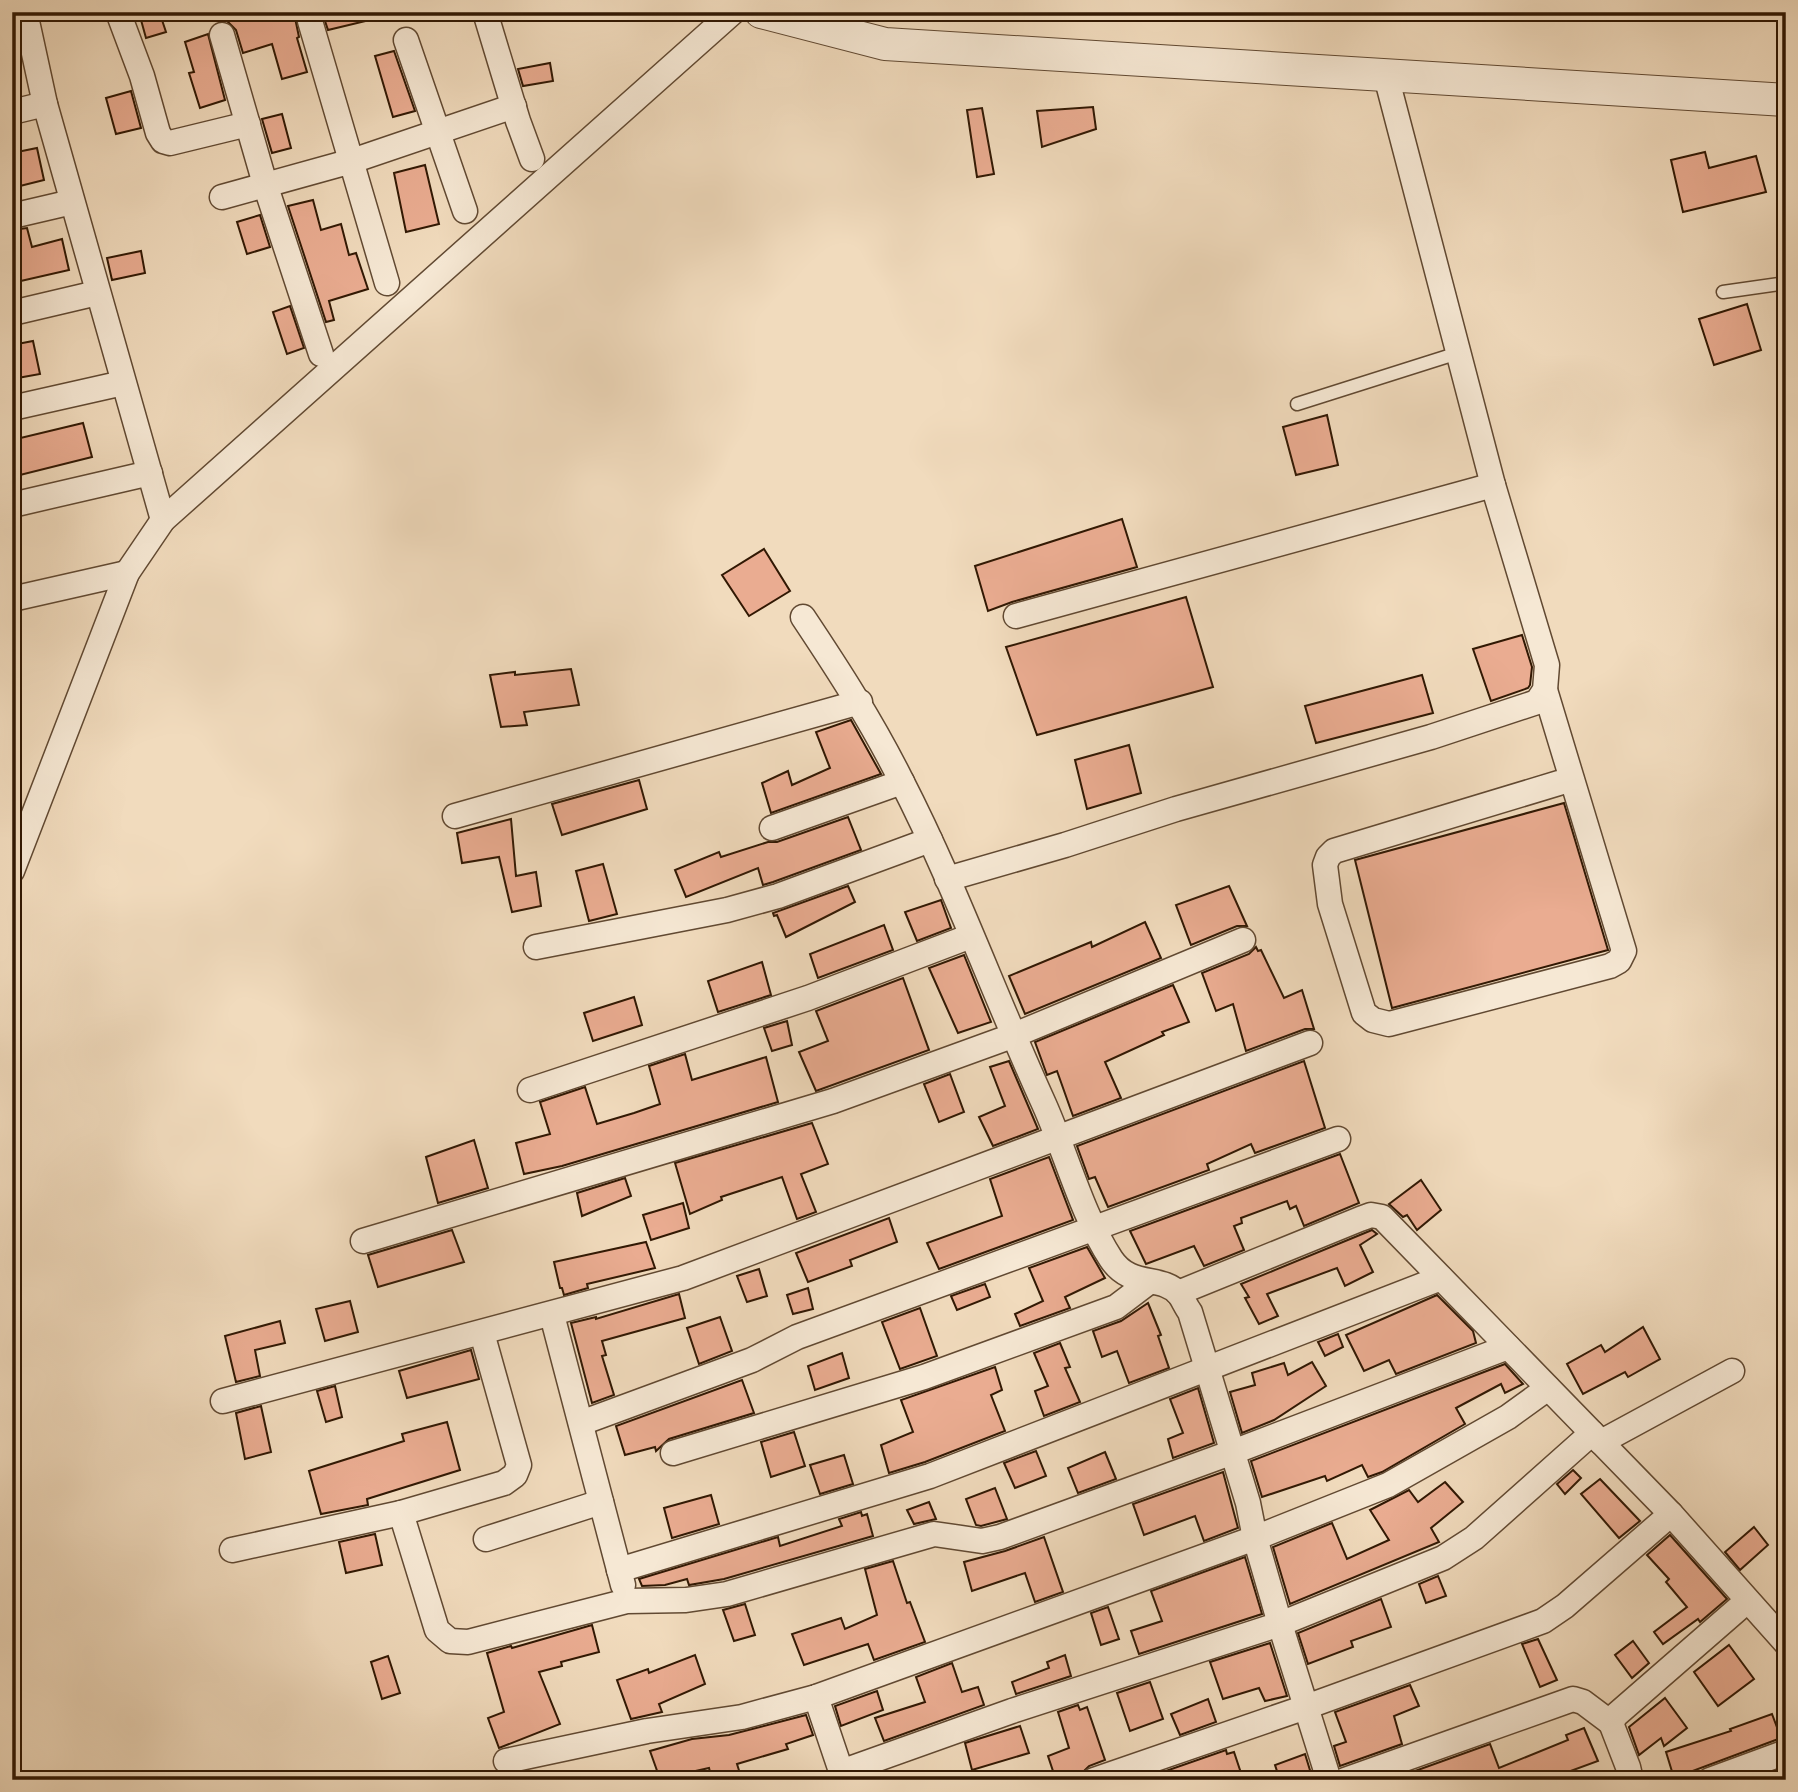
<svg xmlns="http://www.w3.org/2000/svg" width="1798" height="1792" viewBox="0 0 1798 1792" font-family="'IM FELL Great Primer',serif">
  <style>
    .building { fill: #eaac91; stroke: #311803; stroke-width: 2 }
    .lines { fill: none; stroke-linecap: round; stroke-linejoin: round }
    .service-casing { stroke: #614932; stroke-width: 15 }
    .minor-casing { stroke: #614932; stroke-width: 27 }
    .tertiary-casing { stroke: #614932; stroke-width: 34 }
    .service { stroke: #f6e8d4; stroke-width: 12 }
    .minor { stroke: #f6e8d4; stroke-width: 24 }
    .tertiary { stroke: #f6e8d4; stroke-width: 32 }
  </style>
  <rect width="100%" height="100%" fill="#f1dbbd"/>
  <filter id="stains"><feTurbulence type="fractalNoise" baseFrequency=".00286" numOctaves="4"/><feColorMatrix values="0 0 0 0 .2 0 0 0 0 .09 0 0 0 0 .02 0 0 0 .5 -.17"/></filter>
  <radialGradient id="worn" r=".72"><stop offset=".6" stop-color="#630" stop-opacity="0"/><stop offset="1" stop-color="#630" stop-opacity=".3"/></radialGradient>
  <!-- building -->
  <g class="building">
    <path d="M224,12H260L262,19L286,12H298L295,18L299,37L297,38L307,72L282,79L272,44L243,53L236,30L227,21Z"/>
    <path d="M322,12H374V19L328,30Z"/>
    <path d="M160,14L166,32L146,38L141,20Z"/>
    <path d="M208,34L225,100L200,108L189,73L194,72L185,42Z"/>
    <path d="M394,51L415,111L393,117L375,56Z"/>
    <path d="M550,63L553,81L523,86L518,69Z"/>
    <path d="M131,91L141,128L116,134L106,98Z"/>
    <path d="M1093,107L1096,129L1042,147L1037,111Z"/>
    <path d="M982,108L994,174L977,177L967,110Z"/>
    <path d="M282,114L291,148L272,153L262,119Z"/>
    <path d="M37,148L44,180L12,188V153Z"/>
    <path d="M1705,152L1709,168L1756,156L1766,192L1683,212L1671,160Z"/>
    <path d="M425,165L439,224L406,232L394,173Z"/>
    <path d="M313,200L321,230L341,224L349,255L356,253L368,289L329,301L334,320L326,322L288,206Z"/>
    <path d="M260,215L270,247L247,254L237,222Z"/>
    <path d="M27,228L32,247L62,239L69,270L12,283V230Z"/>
    <path d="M141,251L145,273L112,280L107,258Z"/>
    <path d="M1747,304L1761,350L1714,365L1699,319Z"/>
    <path d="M290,306L304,348L287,354L273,312Z"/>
    <path d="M33,341L40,374L12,379V345Z"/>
    <path d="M1327,415L1338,465L1296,475L1283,427Z"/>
    <path d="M83,423L92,457L12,477V440Z"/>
    <path d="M1122,519L1137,567L1012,602L988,611L975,566Z"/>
    <path d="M764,549L790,591L749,616L722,575Z"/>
    <path d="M1186,597L1213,687L1037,735L1006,647Z"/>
    <path d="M1522,635L1532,667L1530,685L1528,688L1491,701L1473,649Z"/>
    <path d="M571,669L579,705L524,712L527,725L501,727L490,675L515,672V675Z"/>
    <path d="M1422,675L1433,713L1316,743L1305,706Z"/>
    <path d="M851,720L881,774L771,813L762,783L788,771L792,785L830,768L816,732Z"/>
    <path d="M1129,745L1141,793L1087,809L1075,760Z"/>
    <path d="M639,780L647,809L562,835L552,804Z"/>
    <path d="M1564,803L1608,950L1392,1008L1355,860Z"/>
    <path d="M848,817L861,850L773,882L763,885L758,868L686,897L675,870L719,852L721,857L768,842H777Z"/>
    <path d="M511,819L516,876L536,872L541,906L512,912L499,857L462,863L457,833Z"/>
    <path d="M603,864L617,914L589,921L576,871Z"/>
    <path d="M848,886L855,902L786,937L777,915L774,916L773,913Z"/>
    <path d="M1229,886L1247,926H1237L1191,945L1176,905Z"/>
    <path d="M941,900L951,928L917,941L905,912Z"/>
    <path d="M1145,922L1161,958L1025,1014L1009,976L1091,942L1092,947Z"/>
    <path d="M884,925L893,950L818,978L810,954Z"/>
    <path d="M1256,947L1258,951L1261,950L1284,998L1302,990L1314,1029H1305L1246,1051L1233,1004L1216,1011L1202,973L1249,954Z"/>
    <path d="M964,955L991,1022L958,1033L929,968Z"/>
    <path d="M762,962L771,995L718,1012L708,981Z"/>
    <path d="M903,978L929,1050L816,1091L799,1052L828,1041L816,1011Z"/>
    <path d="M1173,985L1189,1022L1162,1032L1164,1035L1105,1062L1121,1098L1073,1116L1057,1071L1047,1075L1035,1042Z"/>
    <path d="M634,997L642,1025L593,1041L584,1013Z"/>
    <path d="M787,1021L792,1045L772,1051L764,1028Z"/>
    <path d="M685,1054L692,1080L766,1057L778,1102L562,1166L524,1174L516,1143L550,1134L540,1102L585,1087L597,1124L634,1113L660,1104L649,1066Z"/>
    <path d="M1009,1061L1038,1129L993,1146L979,1117L1005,1106L990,1067Z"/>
    <path d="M1304,1061L1325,1128L1255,1153L1251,1144L1207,1164L1209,1170L1108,1207L1095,1177L1089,1179L1077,1146Z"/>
    <path d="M950,1074L964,1112L939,1122L924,1084Z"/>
    <path d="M812,1123L828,1164L801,1174L816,1212L797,1219L782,1177L721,1197L722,1200L690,1214L675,1163Z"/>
    <path d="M474,1140L488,1188L438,1203L426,1157Z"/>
    <path d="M1340,1154L1359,1203L1304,1226L1296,1206L1290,1209L1287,1201L1241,1218L1242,1223L1234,1226L1244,1250L1204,1266L1194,1246L1146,1264L1130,1231Z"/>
    <path d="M1049,1157L1073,1220L939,1269L927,1243L1002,1216L990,1179Z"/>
    <path d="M625,1178L631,1196L582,1216L577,1193Z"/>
    <path d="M1421,1180L1441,1210L1417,1230L1407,1215L1403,1217L1389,1204Z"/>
    <path d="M683,1203L689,1228L651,1240L643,1215Z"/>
    <path d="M889,1218L897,1242L850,1260L852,1266L808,1282L796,1253Z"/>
    <path d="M452,1230L464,1262L378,1287L368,1255Z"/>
    <path d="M1372,1230L1377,1234L1360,1245L1373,1272L1345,1286L1337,1268L1267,1294L1278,1316L1259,1324L1245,1298L1249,1297L1241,1284Z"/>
    <path d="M646,1242L655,1268L587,1284L588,1288L564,1295L562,1288H560L554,1262Z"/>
    <path d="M1087,1247L1105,1278L1065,1297L1070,1308L1020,1326L1015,1314L1043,1301L1029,1268Z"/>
    <path d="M759,1269L767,1296L747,1302L737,1276Z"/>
    <path d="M985,1284L990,1297L957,1310L951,1296Z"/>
    <path d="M808,1288L813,1309L793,1314L787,1295Z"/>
    <path d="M679,1294L685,1318L602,1341L606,1355L602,1356L614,1395L592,1403L571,1323L596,1317V1319Z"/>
    <path d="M1437,1295L1473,1331L1476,1343L1396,1374L1389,1360L1364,1371L1346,1335Z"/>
    <path d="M350,1301L358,1332L325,1341L316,1309Z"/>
    <path d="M1148,1303L1161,1335L1158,1336L1169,1368L1129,1383L1117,1351L1102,1357L1093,1331L1121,1321Z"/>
    <path d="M920,1308L937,1356L900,1369L882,1322Z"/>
    <path d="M720,1317L732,1351L699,1364L687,1328Z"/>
    <path d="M280,1321L285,1343L255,1350L260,1376L236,1382L225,1336Z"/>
    <path d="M1643,1327L1660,1359L1628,1377L1625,1372L1583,1394L1567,1364L1601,1345L1605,1352Z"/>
    <path d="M1338,1334L1343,1347L1325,1356L1318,1342Z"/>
    <path d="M1060,1343L1070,1367L1065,1368L1080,1402L1044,1416L1035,1391L1048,1386L1034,1353Z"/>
    <path d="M471,1350L479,1379L407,1398L399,1371Z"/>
    <path d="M842,1353L849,1378L815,1390L808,1366Z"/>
    <path d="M1312,1362L1326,1386L1274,1420L1242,1433L1230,1392L1255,1385L1252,1373L1284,1363L1288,1375Z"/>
    <path d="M1505,1364L1523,1384L1505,1393L1501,1384L1456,1408L1465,1424L1382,1472L1368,1477L1362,1465L1327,1481L1325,1476L1262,1497L1251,1461Z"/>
    <path d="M995,1367L1002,1390L991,1395L1005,1431L925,1462L889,1473L881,1445L913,1432L901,1400Z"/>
    <path d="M742,1380L754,1413L669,1439L656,1451L655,1447L625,1455L616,1426Z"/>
    <path d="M335,1386L342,1417L326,1422L317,1391Z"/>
    <path d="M1198,1388L1214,1443L1173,1458L1168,1439L1183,1433L1170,1399Z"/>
    <path d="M261,1406L271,1452L245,1459L236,1413Z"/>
    <path d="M447,1422L460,1470L367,1499L368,1505L321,1514L309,1471L404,1441L402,1434Z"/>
    <path d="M794,1432L805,1466L771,1477L761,1442Z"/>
    <path d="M1036,1451L1046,1476L1015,1488L1004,1463Z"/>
    <path d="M1105,1452L1116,1479L1078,1493L1068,1468Z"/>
    <path d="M844,1455L853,1484L820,1494L810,1465Z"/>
    <path d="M1573,1470L1581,1478L1565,1494L1557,1484Z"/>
    <path d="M1223,1472L1238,1528L1204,1541L1195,1516L1144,1535L1133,1504Z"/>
    <path d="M1600,1479L1640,1521L1619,1538L1581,1494Z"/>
    <path d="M1445,1482L1463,1502L1431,1528L1439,1542L1290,1604L1273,1547L1332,1523L1347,1559L1389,1540L1370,1510L1409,1490L1418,1502Z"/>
    <path d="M995,1488L1007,1519L981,1526L976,1525L966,1499Z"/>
    <path d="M711,1495L719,1524L672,1538L664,1508Z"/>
    <path d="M929,1502L936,1519L914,1524L907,1510Z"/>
    <path d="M861,1512L862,1516L867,1514L873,1536L724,1579L689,1585L687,1579L665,1585L642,1586L639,1579L778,1537L780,1546L842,1526L839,1519Z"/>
    <path d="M1754,1527L1768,1545L1740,1570L1725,1552Z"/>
    <path d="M375,1534L382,1565L346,1573L339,1542Z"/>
    <path d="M1670,1535L1727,1599L1700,1622L1698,1619L1663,1644L1654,1632L1687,1607L1666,1582L1669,1579L1647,1555Z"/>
    <path d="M1044,1537L1063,1592L1035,1602L1025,1573L972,1591L964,1562L1005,1551Z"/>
    <path d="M1245,1557L1262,1614L1139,1654L1131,1631L1162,1621L1151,1591Z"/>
    <path d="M893,1561L907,1603L910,1602L925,1642L874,1660L868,1644L804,1665L792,1634L841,1618L845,1629L877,1615L865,1569Z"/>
    <path d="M1438,1576L1446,1596L1426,1603L1419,1584Z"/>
    <path d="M1381,1599L1391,1627L1351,1641L1353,1647L1308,1664L1298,1633Z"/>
    <path d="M745,1604L755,1635L734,1641L723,1610Z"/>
    <path d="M1108,1607L1119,1639L1101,1645L1091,1613Z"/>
    <path d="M592,1625L599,1652L561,1662L562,1666L539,1672L560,1724L499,1748L488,1718L504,1712L487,1653L511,1646L512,1648Z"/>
    <path d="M1538,1639L1557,1680L1540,1687L1522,1644Z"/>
    <path d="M1633,1641L1649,1663L1632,1678L1615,1655Z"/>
    <path d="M1270,1643L1287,1696L1265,1701L1259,1688L1223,1699L1210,1662Z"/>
    <path d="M1729,1645L1754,1679L1718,1706L1694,1672Z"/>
    <path d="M695,1655L705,1684L659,1704L662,1712L631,1719L617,1680L648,1669L649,1673Z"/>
    <path d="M1065,1655L1071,1676L1016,1694L1012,1682L1049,1668L1047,1662Z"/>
    <path d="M388,1656L400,1693L382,1699L371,1662Z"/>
    <path d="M952,1663L962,1692L978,1687L984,1705L884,1741L875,1718L925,1702L916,1677Z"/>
    <path d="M1150,1682L1163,1719L1130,1731L1117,1693Z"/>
    <path d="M1410,1685L1419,1706L1394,1716L1402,1744L1340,1766L1334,1746L1346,1742L1335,1712Z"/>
    <path d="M877,1691L883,1710L841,1726L835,1706Z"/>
    <path d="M1665,1698L1687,1728L1664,1746L1661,1738L1639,1755L1629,1727Z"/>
    <path d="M1208,1699L1216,1722L1180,1735L1171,1714Z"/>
    <path d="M1078,1705L1080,1710L1087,1707L1105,1760L1089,1766L1082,1773L1056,1780L1048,1756L1069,1748L1058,1712Z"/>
    <path d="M1772,1714L1781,1738L1674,1778L1666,1752L1731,1731L1730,1729Z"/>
    <path d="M806,1715L813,1735L786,1744L788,1749L737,1764L742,1780H712L709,1768L660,1779L650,1751L692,1739L729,1735Z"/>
    <path d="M1020,1726L1029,1753L972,1770L965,1743Z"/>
    <path d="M1584,1728L1598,1761L1546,1780H1390L1490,1744L1499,1768L1568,1740L1566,1735Z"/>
    <path d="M1226,1750L1227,1754L1234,1752L1241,1773L1217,1780H1140Z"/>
    <path d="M1305,1754L1313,1780H1280L1275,1765Z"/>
  </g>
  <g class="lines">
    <defs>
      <g id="service">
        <path d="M1723,292L1786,283"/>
        <path d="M1297,404L1458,353"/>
      </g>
      <g id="minor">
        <path d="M25,12L45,104L163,520"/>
        <path d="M118,12L142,76L158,133L163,141L170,143L248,124"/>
        <path d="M485,12L518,121L532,159"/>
        <path d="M310,21L387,283"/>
        <path d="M222,35L265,184L321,354"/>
        <path d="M406,40L465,211"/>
        <path d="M12,112L45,104"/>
        <path d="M222,197L352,161L514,106"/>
        <path d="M12,216L72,202"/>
        <path d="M12,313L97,293"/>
        <path d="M12,408L123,383"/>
        <path d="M12,505L150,473"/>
        <path d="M12,599L127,573"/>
        <path d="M1016,616L1493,485"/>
        <path d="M803,617C839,671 872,722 901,780C955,885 995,997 1044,1104C1066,1153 1082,1215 1111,1259C1131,1289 1161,1274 1179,1294C1183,1299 1186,1307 1190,1312L1248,1503L1255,1538L1280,1624L1329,1780"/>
        <path d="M1545,690L1624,951L1619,961L1610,966L1389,1024L1373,1020L1364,1013L1330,904L1325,865L1328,857L1334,851L1572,779"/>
        <path d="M455,816L860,702"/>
        <path d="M772,828L902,782"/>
        <path d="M12,871L127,573L163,520L733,12"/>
        <path d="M947,879L1065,845L1176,809L1431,737L1537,702L1545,690L1547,665L1493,485L1386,76"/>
        <path d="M536,947L727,910L778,896L930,840"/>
        <path d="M530,1090L808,998L971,936"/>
        <path d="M363,1241L833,1101L1012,1036L1243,940"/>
        <path d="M1178,1293L1360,1219L1371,1215L1382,1217L1671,1514L1786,1643"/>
        <path d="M552,1315L623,1585"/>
        <path d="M223,1401L683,1278L1310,1043"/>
        <path d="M581,1423L752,1360L797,1337L1338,1139"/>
        <path d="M1601,1442L1732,1371"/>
        <path d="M673,1453L924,1377L1116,1307L1149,1282"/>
        <path d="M401,1513L437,1630L450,1641L468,1642L627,1601L686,1600L727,1594L934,1534L982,1541L1000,1537L1233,1452L1508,1347"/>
        <path d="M486,1539L601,1502"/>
        <path d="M232,1550L401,1513L504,1483L515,1475L519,1465L482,1333"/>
        <path d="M619,1570L930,1476L1441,1278"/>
        <path d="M816,1697L844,1780"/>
        <path d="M506,1761L647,1731L742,1717L816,1697L1255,1538L1388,1485L1508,1417L1548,1388"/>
        <path d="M841,1772L1012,1711L1280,1624L1443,1558L1474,1538L1592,1433"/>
        <path d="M1094,1780L1306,1707L1543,1621L1565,1606L1671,1514"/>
        <path d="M1345,1780L1573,1699L1583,1702L1611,1723"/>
        <path d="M1631,1780L1628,1767L1611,1723L1616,1715L1747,1601"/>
        <path d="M1710,1780L1786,1752"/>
      </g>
      <path id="tertiary" d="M761,12L885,44L1786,100"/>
    </defs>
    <!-- service casing -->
    <use href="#service" class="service-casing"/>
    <!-- minor casing -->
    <use href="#minor" class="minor-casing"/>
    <!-- tertiary casing -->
    <use href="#tertiary" class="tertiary-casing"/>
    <!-- service -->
    <use href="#service" class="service"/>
    <!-- minor -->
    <use href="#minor" class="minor"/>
    <!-- tertiary -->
    <use href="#tertiary" class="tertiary"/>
  </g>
  <!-- margin -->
  <rect width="1798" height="1792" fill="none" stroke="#f1dbbd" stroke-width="42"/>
  <rect x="14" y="14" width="1770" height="1764" fill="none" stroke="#311803" stroke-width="3.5"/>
  <rect x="21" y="21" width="1756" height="1750" fill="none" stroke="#311803" stroke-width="2"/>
  <rect width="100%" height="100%" filter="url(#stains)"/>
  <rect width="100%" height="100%" fill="url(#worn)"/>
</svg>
